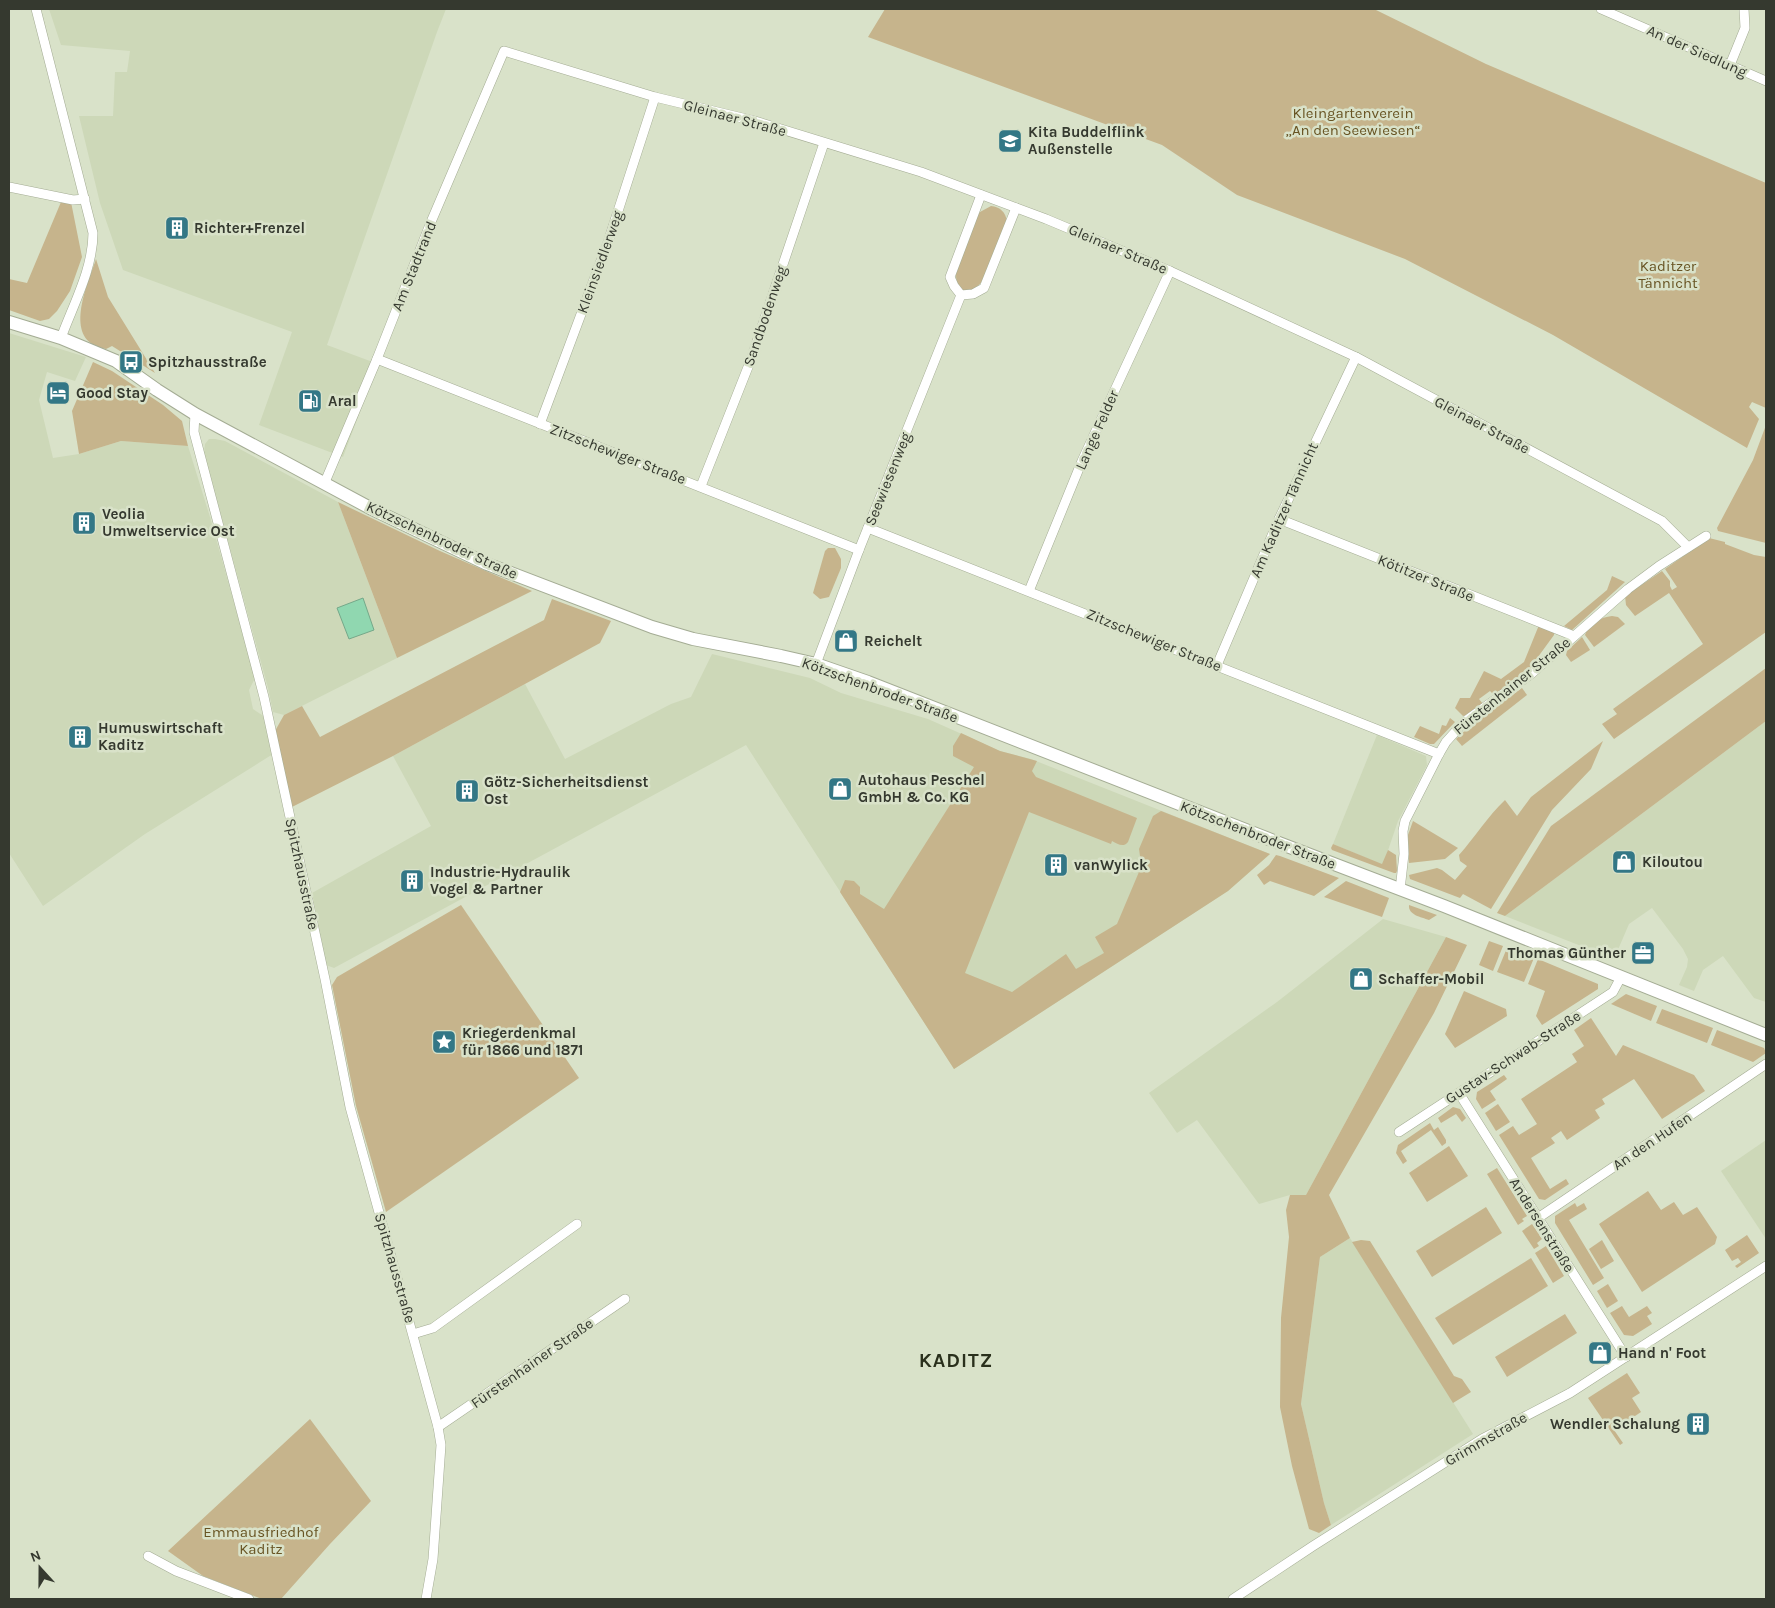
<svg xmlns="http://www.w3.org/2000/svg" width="1775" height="1608" viewBox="0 0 1775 1608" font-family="Karla,sans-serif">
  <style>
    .built { fill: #cdd8b8 }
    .green { fill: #c6b48c }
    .water { fill: #90d7b0; stroke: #75a889 }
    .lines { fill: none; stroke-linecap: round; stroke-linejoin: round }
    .street-casing { stroke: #a4ac94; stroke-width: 10 }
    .secondary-casing { stroke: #a4ac94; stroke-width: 14 }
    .street { stroke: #fff; stroke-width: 9 }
    .secondary { stroke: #fff; stroke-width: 12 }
    .labels { text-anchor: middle; stroke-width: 5; stroke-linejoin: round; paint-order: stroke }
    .street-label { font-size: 15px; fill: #35392f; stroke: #d9e2c9 }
    .park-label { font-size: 15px; fill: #685423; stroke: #d9e2c9 }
    .poi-label { font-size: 15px; font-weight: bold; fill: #35392f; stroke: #d9e2c9; text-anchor: start }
    .district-label { font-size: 20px; font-weight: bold; letter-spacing: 1px; fill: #2a301c; stroke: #d9e2c9 }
  </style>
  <rect width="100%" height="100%" fill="#d9e2c9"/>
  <!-- built -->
  <g class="built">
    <path d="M49,9H446L437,32L327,345L378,364L343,457L259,425L292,332L123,270L100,203L79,116H113L115,72H127L130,51L61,45Z"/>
    <path d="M9,333L86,357L75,381L47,372L39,400L53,458L79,454L121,441L188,446L210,517L255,678L249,690L253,709L265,717L273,754L145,834L43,906L9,853Z"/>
    <path d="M209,439H215L225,441L338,502L397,658L284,715L273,712L268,688L204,453L205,444Z"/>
    <path d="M712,654L810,678L841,693L928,719L1000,751L1031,759L1270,854L1228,891L954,1069L746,745L334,968L326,965L312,893L431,826L393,756L525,684L565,759L671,704L691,697Z"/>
    <path d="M1766,721V1002L1754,998L1723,956L1703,970L1694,991L1679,985L1687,967L1688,959L1683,949L1652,908L1629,924L1614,959L1505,916Z"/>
    <path d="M1377,735L1426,756L1427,765L1398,821L1383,865L1333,844Z"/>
    <path d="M1383,919L1446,937L1306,1195H1290L1259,1204L1197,1120L1177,1133L1149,1093L1277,1002Z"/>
    <path d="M1766,1140V1239L1721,1171Z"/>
    <path d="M1350,1238L1473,1434L1331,1525L1324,1503L1301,1404L1320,1257Z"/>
  </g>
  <!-- green -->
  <g class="green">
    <path d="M885,9H1374L1486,64L1766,183V408L1752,402L1749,407L1759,419L1747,448L1553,335L1405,259L1237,195L1162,145L868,37Z"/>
    <path d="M61,202H71L82,257L70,291L57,311L49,319L40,321L9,310V279L27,283Z"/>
    <path d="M991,206C1000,207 1006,212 1007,222L983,281L973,290L966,292C942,283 968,235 975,218L980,212Z"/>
    <path d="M96,259L108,297L155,373L112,346L106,349C102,348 98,347 94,345C66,330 89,281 96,259Z"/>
    <path d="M93,362L112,371L163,405L182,421L188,446L121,441L79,454L72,411Z"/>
    <path d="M1766,425V543L1718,531L1717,528L1753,460Z"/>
    <path d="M338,502L440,551L532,591L397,658Z"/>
    <path d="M1709,538L1725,542V544L1754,555L1766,557V632L1614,739L1602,724L1617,714L1613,709L1703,644L1669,593L1635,616L1626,605L1625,596L1662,571L1670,581V586L1672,590L1677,587L1665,569Z"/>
    <path d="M828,548H835L841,559V568L829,597L820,599L813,593L825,551Z"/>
    <path d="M1612,576L1625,582L1572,630L1564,626L1607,590Z"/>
    <path d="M552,599L611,621L600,643L393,756L292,807L275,731L284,715L302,706L320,737L544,620Z"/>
    <path d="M1612,616L1618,617L1625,624L1594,647L1585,635C1588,624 1601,617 1612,616Z"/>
    <path d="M1539,625L1554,631V635L1527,672L1494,695L1490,691L1479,699L1483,704L1468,715L1463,716L1455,708L1460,698H1470L1484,671L1501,679L1524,662Z"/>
    <path d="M1582,637L1590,650L1571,662L1566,655L1567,651Z"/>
    <path d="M1766,668V721L1505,916L1497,913L1551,826Z"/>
    <path d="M1522,688L1527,695L1462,746L1456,739L1469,727Z"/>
    <path d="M1450,718L1455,722L1434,744H1430L1414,737L1420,726L1439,734L1442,725L1446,726Z"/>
    <path d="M961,733L1000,751L1037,761L1032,771L1036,777L1137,818L1128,842C1123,848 1118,844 1112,841L1111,844L1029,812L965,973L1012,992L1066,954L1076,969L1104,953L1095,937L1117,924L1144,860L1140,856L1139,849L1153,816L1161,811L1270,854L1228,891L954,1069L840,892L845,880L854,881L860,887V894L884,909L974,767L953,756V746Z"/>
    <path d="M1603,741L1591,769L1552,810L1491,909L1463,894L1460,898L1410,879L1409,875L1437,868L1442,870L1455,880L1467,866L1460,861L1459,855C1475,837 1488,816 1505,800L1517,816L1531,797Z"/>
    <path d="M1413,821L1458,848L1445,859L1409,863L1408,835Z"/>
    <path d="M1333,844L1382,864L1388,850L1396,855L1397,871L1396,873H1394L1332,850L1331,848Z"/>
    <path d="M1276,855L1280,856L1339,878L1314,896L1270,881L1264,885L1257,875L1269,865Z"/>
    <path d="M1346,881L1389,898L1382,917L1324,897Z"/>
    <path d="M461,905L579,1078L386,1212L356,1106L332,985L337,977Z"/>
    <path d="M1409,905L1437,915L1429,920C1421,917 1408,915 1409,905Z"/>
    <path d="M1446,937L1467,945L1434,1013L1329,1195L1350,1238L1320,1257L1301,1404L1324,1503L1331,1525L1319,1533L1309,1529L1292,1466L1280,1407L1281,1318L1289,1237L1286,1210L1290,1195H1306Z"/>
    <path d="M1489,941L1503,946L1493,971L1479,965Z"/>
    <path d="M1507,948L1534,958L1524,982L1497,972Z"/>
    <path d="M1538,959L1598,984V989L1542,1025L1536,1016L1545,991L1528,984Z"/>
    <path d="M1464,991L1506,1009L1507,1016L1455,1048L1445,1034Z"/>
    <path d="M1626,994L1657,1006L1651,1021L1611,1004Z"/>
    <path d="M1662,1009L1713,1028L1707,1043L1656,1023Z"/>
    <path d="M1591,1018L1616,1056L1623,1045L1694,1075L1705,1091L1662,1119L1634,1079L1602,1099L1605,1104L1595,1110L1600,1118L1567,1140L1561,1131L1551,1138L1555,1143L1531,1158L1550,1189L1566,1179L1569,1184L1545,1200L1539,1199L1499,1135L1513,1126L1519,1135L1537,1124L1521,1099L1577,1062L1572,1054L1584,1046L1574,1030Z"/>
    <path d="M1717,1030L1764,1048L1766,1053L1753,1062L1711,1045Z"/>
    <path d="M1504,1075L1507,1079L1490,1091L1496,1100L1482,1109L1476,1099L1477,1092Z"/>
    <path d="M1498,1104L1510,1122L1496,1131L1485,1113Z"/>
    <path d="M1453,1107L1460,1109L1466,1118L1462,1122L1456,1114L1441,1123L1438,1118Z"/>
    <path d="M1430,1123L1434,1130L1438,1127L1446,1140V1143L1442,1146L1431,1130L1401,1151L1407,1161L1403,1164L1396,1153L1398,1145Z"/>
    <path d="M1449,1146L1468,1176L1427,1202L1409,1173Z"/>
    <path d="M1497,1168L1527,1216L1522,1219L1524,1221L1518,1225L1487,1174Z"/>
    <path d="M1648,1191L1661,1210L1674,1202L1683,1215L1697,1207L1717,1237L1715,1244L1642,1292L1599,1224Z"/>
    <path d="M1575,1203L1577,1207L1584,1203L1587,1209L1569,1220L1604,1278L1593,1285L1555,1223V1216Z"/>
    <path d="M1486,1207L1502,1233L1432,1277L1416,1251Z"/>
    <path d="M1532,1224L1542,1239L1537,1243L1539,1246L1534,1249L1522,1231Z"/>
    <path d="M1747,1235L1759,1253L1737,1268L1735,1266L1741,1262L1738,1258L1732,1261L1725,1250Z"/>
    <path d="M1361,1240L1370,1241L1454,1376L1462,1379L1471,1392L1453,1403L1352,1242Z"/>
    <path d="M1602,1240L1614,1261L1601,1269L1589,1249Z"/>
    <path d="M1546,1246L1564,1276L1553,1283L1535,1253Z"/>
    <path d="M1531,1258L1548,1286L1453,1345L1435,1318Z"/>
    <path d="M1608,1284L1618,1301L1607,1308L1597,1291Z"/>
    <path d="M1622,1306L1629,1317L1647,1306L1652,1313L1647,1316L1652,1324L1633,1336L1624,1335L1610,1313Z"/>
    <path d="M1565,1314L1577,1333L1507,1377L1495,1357Z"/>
    <path d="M1627,1373L1640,1393L1632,1398L1641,1412L1614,1430L1623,1443L1620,1445L1588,1398Z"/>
    <path d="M310,1419L371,1501L330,1544L281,1599H262L203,1576L168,1551Z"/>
  </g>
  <!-- water -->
  <path class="water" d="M363,598L374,630L349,639L337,608Z"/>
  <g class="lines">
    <defs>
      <g id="street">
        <path d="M36,9L93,233C93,269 73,305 61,338"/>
        <path d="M1601,9L1766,81"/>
        <path d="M1730,65L1745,28L1744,9"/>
        <path d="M9,187L73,200L85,199"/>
        <path d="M981,195L950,277L954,286L961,295L973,294L984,288L1016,208"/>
        <path d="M377,359L859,550"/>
        <path d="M195,414L194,432L264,697L325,979L350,1107L438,1427L441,1445L433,1559L426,1599"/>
        <path d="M540,424L608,242L655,97"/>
        <path d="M325,482L377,359L431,222L504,51L655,97L755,121L921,172L1046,219L1170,271L1356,357L1662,521L1688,547"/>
        <path d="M701,486L750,362L824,143"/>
        <path d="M1279,519L1574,636"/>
        <path d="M868,528L1439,754"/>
        <path d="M1029,591L1082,461L1170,271"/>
        <path d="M816,664L859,550L961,295"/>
        <path d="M1217,665L1279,519L1356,357"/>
        <path d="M1400,890L1404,854L1403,831L1405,821L1439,754L1446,742L1464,722L1531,674L1628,589L1659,566L1706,536"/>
        <path d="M1459,1093L1626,1357"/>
        <path d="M1399,1132L1613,992L1621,977"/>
        <path d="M1538,1218L1766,1064"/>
        <path d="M413,1334L433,1328L577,1224"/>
        <path d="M438,1427L625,1299"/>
        <path d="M148,1556L176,1571L249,1599"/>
        <path d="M1233,1599L1313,1546L1482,1439L1570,1393L1766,1266"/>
      </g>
      <path id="secondary" d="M9,322L61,338L116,361L157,390L195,414L372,509L487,564L652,627L693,639L781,656L816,664L868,682L1279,843L1444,906L1766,1035"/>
    </defs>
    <!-- street casing -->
    <use href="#street" class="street-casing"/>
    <!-- secondary casing -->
    <use href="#secondary" class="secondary-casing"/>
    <!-- street -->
    <use href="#street" class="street"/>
    <!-- secondary -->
    <use href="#secondary" class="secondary"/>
  </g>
  <!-- icons -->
  <defs>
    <symbol id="school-square" viewBox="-11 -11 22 22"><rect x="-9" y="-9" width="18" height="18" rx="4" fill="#337786" stroke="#d9e2c9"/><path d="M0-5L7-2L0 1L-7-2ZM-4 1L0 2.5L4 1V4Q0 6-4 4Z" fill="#fff"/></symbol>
    <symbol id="building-square" viewBox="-11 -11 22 22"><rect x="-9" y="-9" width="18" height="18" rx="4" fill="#337786" stroke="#d9e2c9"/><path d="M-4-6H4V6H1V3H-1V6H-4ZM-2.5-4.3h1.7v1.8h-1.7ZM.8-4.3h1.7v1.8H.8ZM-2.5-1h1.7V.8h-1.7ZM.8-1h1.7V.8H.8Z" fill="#fff"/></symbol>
    <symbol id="bus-square" viewBox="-11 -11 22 22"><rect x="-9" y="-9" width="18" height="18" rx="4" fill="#337786" stroke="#d9e2c9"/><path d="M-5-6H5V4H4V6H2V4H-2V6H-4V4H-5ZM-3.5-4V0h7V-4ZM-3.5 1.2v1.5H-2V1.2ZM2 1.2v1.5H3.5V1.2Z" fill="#fff"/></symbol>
    <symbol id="hotel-square" viewBox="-11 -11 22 22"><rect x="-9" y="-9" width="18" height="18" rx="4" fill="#337786" stroke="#d9e2c9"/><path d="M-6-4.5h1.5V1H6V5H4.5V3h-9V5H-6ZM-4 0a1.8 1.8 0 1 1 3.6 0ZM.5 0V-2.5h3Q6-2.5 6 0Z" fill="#fff"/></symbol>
    <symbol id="fuel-square" viewBox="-11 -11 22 22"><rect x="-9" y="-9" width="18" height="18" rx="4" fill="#337786" stroke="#d9e2c9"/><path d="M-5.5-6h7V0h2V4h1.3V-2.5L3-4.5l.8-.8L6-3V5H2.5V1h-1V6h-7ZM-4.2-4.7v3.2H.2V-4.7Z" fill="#fff"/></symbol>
    <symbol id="shop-square" viewBox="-11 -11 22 22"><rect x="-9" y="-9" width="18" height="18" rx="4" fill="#337786" stroke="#d9e2c9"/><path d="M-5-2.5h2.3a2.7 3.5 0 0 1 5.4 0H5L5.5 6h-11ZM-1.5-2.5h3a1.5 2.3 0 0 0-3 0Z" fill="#fff"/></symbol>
    <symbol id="office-square" viewBox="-11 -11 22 22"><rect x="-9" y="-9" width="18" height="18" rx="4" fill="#337786" stroke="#d9e2c9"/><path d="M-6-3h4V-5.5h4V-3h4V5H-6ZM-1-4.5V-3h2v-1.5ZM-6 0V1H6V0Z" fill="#fff"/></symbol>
    <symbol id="sight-square" viewBox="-11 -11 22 22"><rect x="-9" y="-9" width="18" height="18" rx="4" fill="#337786" stroke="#d9e2c9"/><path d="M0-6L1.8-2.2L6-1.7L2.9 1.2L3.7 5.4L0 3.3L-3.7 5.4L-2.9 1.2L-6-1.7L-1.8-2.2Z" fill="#fff"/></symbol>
  </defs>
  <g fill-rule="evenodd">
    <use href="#school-square" x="996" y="127" width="28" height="28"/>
    <use href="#building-square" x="163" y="214" width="28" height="28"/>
    <use href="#bus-square" x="117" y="348" width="28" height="28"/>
    <use href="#hotel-square" x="44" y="379" width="28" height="28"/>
    <use href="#fuel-square" x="296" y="387" width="28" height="28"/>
    <use href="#building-square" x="70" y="509" width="28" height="28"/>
    <use href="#shop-square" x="832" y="627" width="28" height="28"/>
    <use href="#building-square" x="66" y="723" width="28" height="28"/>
    <use href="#shop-square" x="826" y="775" width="28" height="28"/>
    <use href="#building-square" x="453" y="777" width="28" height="28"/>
    <use href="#shop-square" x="1610" y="848" width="28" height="28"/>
    <use href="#building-square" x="1042" y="851" width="28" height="28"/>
    <use href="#building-square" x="398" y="867" width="28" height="28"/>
    <use href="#office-square" x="1629" y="939" width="28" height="28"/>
    <use href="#shop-square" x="1347" y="965" width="28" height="28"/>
    <use href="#sight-square" x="430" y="1028" width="28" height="28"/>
    <use href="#shop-square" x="1586" y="1339" width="28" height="28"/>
    <use href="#building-square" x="1684" y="1410" width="28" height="28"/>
  </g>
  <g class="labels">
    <!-- street labels -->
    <g class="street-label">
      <text transform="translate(1697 51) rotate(24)" y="5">An der Siedlung</text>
      <text transform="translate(735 118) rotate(15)" y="5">Gleinaer Straße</text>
      <text transform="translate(1118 249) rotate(23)" y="5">Gleinaer Straße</text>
      <text transform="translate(600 262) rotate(-70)" y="5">Kleinsiedlerweg</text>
      <text transform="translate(414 266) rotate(-68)" y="5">Am Stadtrand</text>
      <text transform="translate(765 316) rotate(-71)" y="5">Sandbodenweg</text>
      <text transform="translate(1482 425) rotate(28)" y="5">Gleinaer Straße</text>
      <text transform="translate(1097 430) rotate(-66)" y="5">Lange Felder</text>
      <text transform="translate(618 454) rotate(21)" y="5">Zitzschewiger Straße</text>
      <text transform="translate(888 479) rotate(-68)" y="5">Seewiesenweg</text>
      <text transform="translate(1284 510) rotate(-66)" y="5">Am Kaditzer Tännicht</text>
      <text transform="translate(442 540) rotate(25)" y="5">Kötzschenbroder Straße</text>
      <text transform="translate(1426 578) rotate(22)" y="5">Kötitzer Straße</text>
      <text transform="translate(1154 640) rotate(22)" y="5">Zitzschewiger Straße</text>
      <text transform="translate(1512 686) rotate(-39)" y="5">Fürstenhainer Straße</text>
      <text transform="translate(880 690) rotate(20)" y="5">Kötzschenbroder Straße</text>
      <text transform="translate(1258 835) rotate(21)" y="5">Kötzschenbroder Straße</text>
      <text transform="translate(302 874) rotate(78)" y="5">Spitzhausstraße</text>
      <text transform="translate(1513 1057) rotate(-33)" y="5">Gustav-Schwab-Straße</text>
      <text transform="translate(1652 1141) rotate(-34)" y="5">An den Hufen</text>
      <text transform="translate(1542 1225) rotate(58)" y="5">Andersenstraße</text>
      <text transform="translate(395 1268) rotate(74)" y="5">Spitzhausstraße</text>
      <text transform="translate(532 1363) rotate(-35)" y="5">Fürstenhainer Straße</text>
      <text transform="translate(1486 1439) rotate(-30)" y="5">Grimmstraße</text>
    </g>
    <!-- park labels -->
    <g class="park-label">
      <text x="1353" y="118">Kleingartenverein<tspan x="1353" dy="17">„An den Seewiesen“</tspan></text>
      <text x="1668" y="271">Kaditzer<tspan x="1668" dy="17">Tännicht</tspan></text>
      <text x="261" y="1537">Emmausfriedhof<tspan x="261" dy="17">Kaditz</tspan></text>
    </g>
    <!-- poi labels -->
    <g class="poi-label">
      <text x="1028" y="137">Kita Buddelflink<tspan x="1028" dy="17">Außenstelle</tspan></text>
      <text x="194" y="233">Richter+Frenzel</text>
      <text x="148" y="367">Spitzhausstraße</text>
      <text x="76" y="398">Good Stay</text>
      <text x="328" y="406">Aral</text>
      <text x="102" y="519">Veolia<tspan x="102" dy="17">Umweltservice Ost</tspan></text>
      <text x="864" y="646">Reichelt</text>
      <text x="98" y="733">Humuswirtschaft<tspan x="98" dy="17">Kaditz</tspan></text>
      <text x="858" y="785">Autohaus Peschel<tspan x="858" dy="17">GmbH &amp; Co. KG</tspan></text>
      <text x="484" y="787">Götz-Sicherheitsdienst<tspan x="484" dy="17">Ost</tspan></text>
      <text x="1642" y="867">Kiloutou</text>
      <text x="1074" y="870">vanWylick</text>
      <text x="430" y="877">Industrie-Hydraulik<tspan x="430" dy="17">Vogel &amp; Partner</tspan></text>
      <text x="1626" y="958" text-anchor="end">Thomas Günther</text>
      <text x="1378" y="984">Schaffer-Mobil</text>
      <text x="462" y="1038">Kriegerdenkmal<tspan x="462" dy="17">für 1866 und 1871</tspan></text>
      <text x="1618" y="1358">Hand n' Foot</text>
      <text x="1680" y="1429" text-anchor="end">Wendler Schalung</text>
    </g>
    <!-- district labels -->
    <g class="district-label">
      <text x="956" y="1367">KADITZ</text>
    </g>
  </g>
  <!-- border -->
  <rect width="1775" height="1608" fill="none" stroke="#35392f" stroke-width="20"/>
  <!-- north arrow -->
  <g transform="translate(40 1568) rotate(339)" stroke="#d9e2c9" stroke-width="4" paint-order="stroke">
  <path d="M0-4L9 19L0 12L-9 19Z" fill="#35392f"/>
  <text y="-8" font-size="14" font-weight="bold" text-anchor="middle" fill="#35392f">N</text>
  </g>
</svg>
